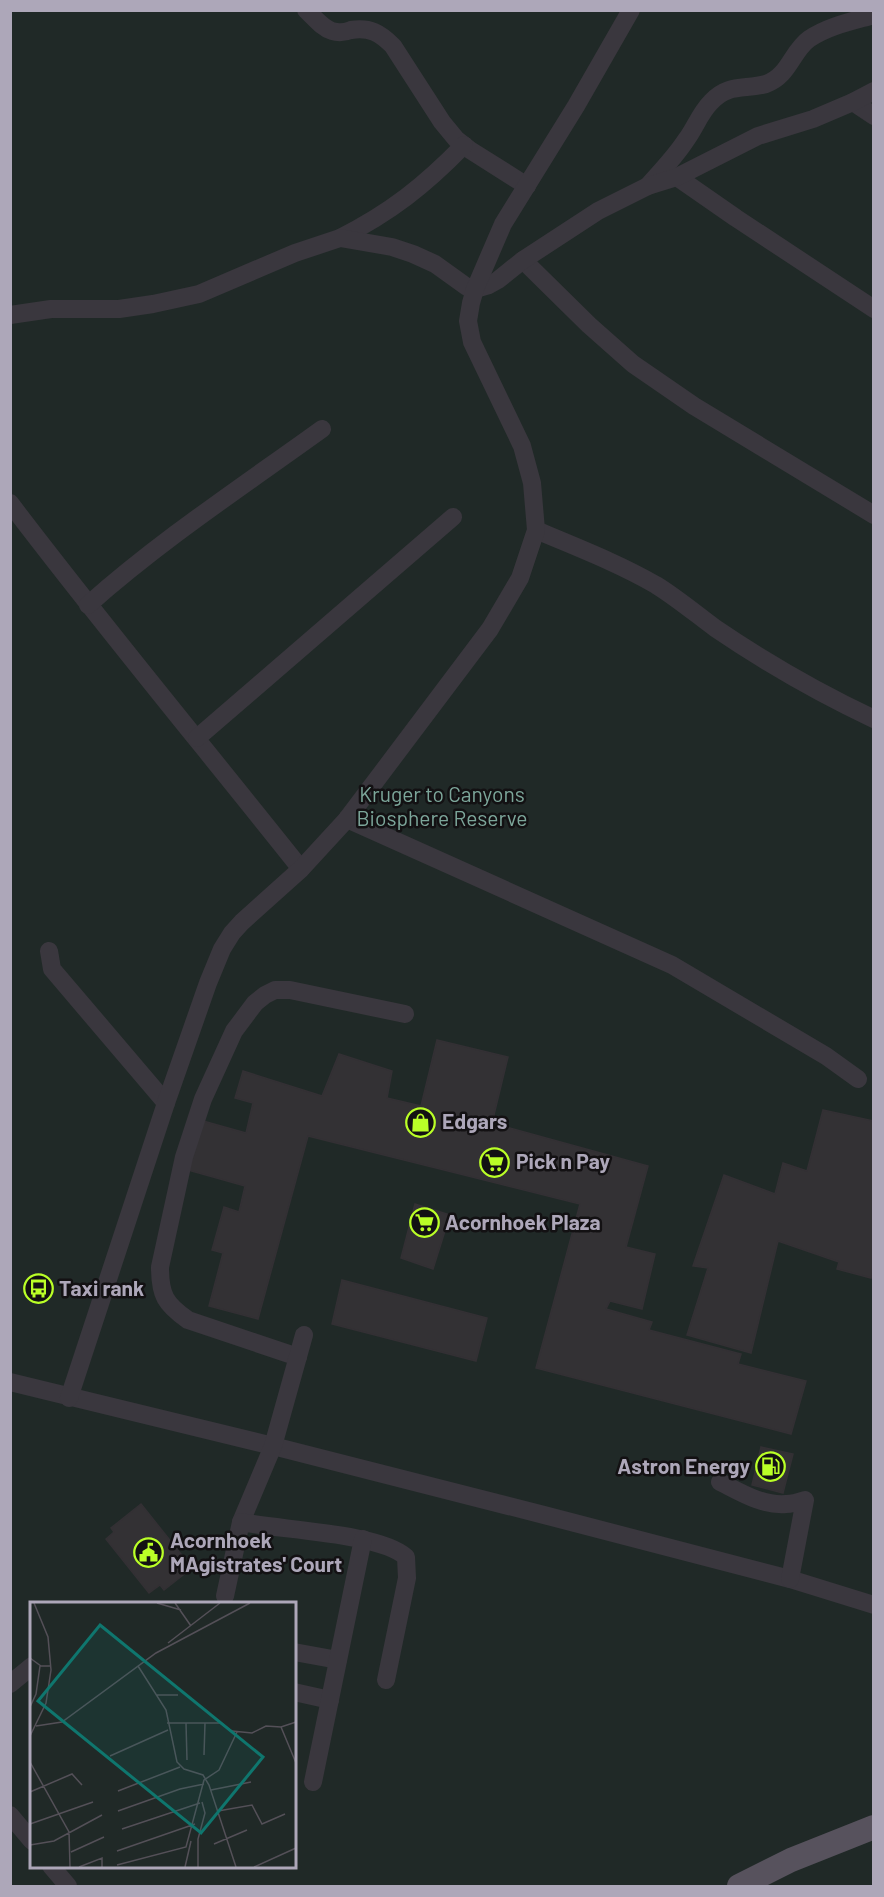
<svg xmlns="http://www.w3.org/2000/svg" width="884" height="1897" viewBox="0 0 884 1897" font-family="Barlow,sans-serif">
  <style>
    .green { fill: #202927; fill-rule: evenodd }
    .building { fill: #333134; stroke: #333034; stroke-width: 1.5 }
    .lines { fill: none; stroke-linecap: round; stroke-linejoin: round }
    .minor { stroke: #3a373e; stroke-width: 18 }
    .major { stroke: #57525d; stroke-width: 24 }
    .labels { text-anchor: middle; stroke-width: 5; stroke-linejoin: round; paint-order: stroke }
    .park-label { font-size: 21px; fill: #7ca69a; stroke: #131113 }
    .poi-label { font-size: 21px; font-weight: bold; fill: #ada7b9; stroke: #131113; text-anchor: start }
    .inset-road { fill: none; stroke: #545058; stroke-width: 1.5 }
    .view { fill: #0f766e; fill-opacity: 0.15; stroke: #0f766e; stroke-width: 3 }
    .inset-edge { fill: none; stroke: #ada7b9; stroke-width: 3 }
  </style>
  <rect width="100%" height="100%" fill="#181618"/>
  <!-- green -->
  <path class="green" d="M11,11H873V1886H11ZM32,1603H294V1866H32Z"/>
  <!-- building -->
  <g class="building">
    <path d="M437,1040L508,1057L492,1123L648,1166L626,1247L655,1254L642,1309L610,1301L606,1309L652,1322L649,1330L741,1354L738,1364L806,1381L791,1434L536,1368L580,1204L308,1136L258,1319L209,1306L223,1253L212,1250L224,1207L239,1212L245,1186L188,1170L203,1121L246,1133L253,1103L235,1098L243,1071L322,1096L339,1054L392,1071L387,1098L421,1106Z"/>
    <path d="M823,1110L874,1121V1269L871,1278L837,1269L839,1262L778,1241L751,1353L687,1335L708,1268L693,1266L724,1175L775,1194L783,1163L807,1171Z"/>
    <path d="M415,1204L450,1215L433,1269L401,1258Z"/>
    <path d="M342,1280L487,1318L476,1361L332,1324Z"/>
    <path d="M761,1447L793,1454L783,1493L752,1485Z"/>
    <path d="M141,1504L192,1568L164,1590L160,1585L149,1593L106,1539L114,1532L111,1528Z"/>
  </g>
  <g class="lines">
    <!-- minor -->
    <g class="minor">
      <path d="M306,10C314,17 322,28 332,31C338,33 346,32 351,30C370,27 380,33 393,46L442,122L456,139L470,150L527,186"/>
      <path d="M853,102L874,116"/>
      <path d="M677,177L736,218L874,309"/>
      <path d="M648,186C661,171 675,157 686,140C695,128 700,113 711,102C728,83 745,90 766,84C789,76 792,51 809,39C828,26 853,21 874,15"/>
      <path d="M340,238C391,212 424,186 464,145"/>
      <path d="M523,260L589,325L633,364L694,406L874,515"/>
      <path d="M10,315L51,309H119L153,304L199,294L295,253L340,238L392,247L413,254L435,264L467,287L475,289L489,285L498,280L523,260L598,211L648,186L677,177L758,136L813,119L853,102L874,91"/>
      <path d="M10,503C104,627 204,747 301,869"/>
      <path d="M536,530C576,547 618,563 656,585C677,598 696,614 715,628C765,662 819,693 874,719"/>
      <path d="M88,605C161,540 243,486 322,429"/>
      <path d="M197,738L453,517"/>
      <path d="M347,819L672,965L826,1056L858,1079"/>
      <path d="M49,951L52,969L166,1103"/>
      <path d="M298,1357L188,1320C165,1304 160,1295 160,1267L184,1157L203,1099L234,1031L255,1003L265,995L275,990H290L405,1014"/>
      <path d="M10,1382L273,1446L544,1515L790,1579L874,1605"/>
      <path d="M69,1398L166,1103L208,983L222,949L232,933L242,922L301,869L347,819L490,629L520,578L536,530L532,483L522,446L472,342L468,321L471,303L475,289L503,224L576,106L631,10"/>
      <path d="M720,1482C740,1492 762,1506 786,1504C792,1504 799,1502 805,1500L790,1579"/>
      <path d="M241,1522L273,1446L304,1335"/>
      <path d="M225,1596L241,1522C280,1530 380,1533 406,1557L407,1578L386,1680"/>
      <path d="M294,1652L338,1660"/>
      <path d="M10,1684L32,1666"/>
      <path d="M294,1692L330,1700"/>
      <path d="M313,1782L363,1539"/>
      <path d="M10,1815L32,1841"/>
      <path d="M51,1866L68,1886"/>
    </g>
    <!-- major -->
    <path class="major" d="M739,1886L791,1860L874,1827"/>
  </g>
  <!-- icons -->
  <defs>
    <symbol id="shop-ring" viewBox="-11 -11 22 22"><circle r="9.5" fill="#131113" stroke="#baff27" stroke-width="1.5"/><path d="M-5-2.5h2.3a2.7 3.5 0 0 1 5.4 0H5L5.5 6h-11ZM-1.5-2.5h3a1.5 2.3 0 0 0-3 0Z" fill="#baff27"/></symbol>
    <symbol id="supermarket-ring" viewBox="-11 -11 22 22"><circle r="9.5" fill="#131113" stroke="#baff27" stroke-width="1.5"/><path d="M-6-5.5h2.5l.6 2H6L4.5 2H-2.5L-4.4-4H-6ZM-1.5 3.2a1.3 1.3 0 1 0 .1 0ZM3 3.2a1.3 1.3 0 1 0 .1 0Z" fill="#baff27"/></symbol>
    <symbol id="bus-ring" viewBox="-11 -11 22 22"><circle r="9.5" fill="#131113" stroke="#baff27" stroke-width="1.5"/><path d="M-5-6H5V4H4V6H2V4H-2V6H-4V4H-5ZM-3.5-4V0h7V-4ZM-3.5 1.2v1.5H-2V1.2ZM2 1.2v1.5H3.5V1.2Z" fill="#baff27"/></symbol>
    <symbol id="fuel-ring" viewBox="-11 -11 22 22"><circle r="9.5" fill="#131113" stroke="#baff27" stroke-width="1.5"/><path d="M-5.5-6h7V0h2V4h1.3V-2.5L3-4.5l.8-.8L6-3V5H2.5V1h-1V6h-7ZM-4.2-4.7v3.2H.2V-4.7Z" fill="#baff27"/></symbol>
    <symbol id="civic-ring" viewBox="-11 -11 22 22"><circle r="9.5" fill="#131113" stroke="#baff27" stroke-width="1.5"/><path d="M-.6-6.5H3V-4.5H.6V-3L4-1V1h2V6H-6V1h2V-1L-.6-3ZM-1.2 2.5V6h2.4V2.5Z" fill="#baff27"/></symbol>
  </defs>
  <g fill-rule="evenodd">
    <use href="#shop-ring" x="404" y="1106" width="33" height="33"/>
    <use href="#supermarket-ring" x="478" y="1146" width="33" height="33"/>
    <use href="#supermarket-ring" x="408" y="1206" width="33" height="33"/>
    <use href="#bus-ring" x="22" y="1272" width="33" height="33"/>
    <use href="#fuel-ring" x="754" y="1450" width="33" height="33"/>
    <use href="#civic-ring" x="132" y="1536" width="33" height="33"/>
  </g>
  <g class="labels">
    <!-- park labels -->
    <g class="park-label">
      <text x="442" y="802">Kruger to Canyons<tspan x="442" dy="24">Biosphere Reserve</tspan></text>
    </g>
    <!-- poi labels -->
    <g class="poi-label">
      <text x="442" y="1129">Edgars</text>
      <text x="516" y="1169">Pick n Pay</text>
      <text x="445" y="1230">Acornhoek Plaza</text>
      <text x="59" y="1296">Taxi rank</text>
      <text x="750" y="1474" text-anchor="end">Astron Energy</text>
      <text x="170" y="1548">Acornhoek<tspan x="170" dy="24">MAgistrates' Court</tspan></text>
    </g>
  </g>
  <!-- overview -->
  <g transform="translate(30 1602)">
    <rect width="266" height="266" fill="#181618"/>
    <path d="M0,1H265V265H0Z" fill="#202927"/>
    <path class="inset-road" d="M127,1L151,8M145,1L161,24M138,41L190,1M0,56L11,64H21M108,64L136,108L147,160L154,167L173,173L179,183L206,265M126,93H148M0,105L6,92L10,64M137,121H190L202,129L222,131L236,124L251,125L266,120M156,121L157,158M6,124L32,120L126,51L220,1M251,125L266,161M0,134L16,101L21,68L18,35L4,1M174,153L175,121M80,154L138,128M0,160L39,230L40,265M181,188L221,180M88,189L150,165M0,190L42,172L52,183M88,209L150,187L174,182M188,209L222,203L232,222L255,212M0,222L63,200M92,227L170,201M184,242L217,228M0,243L24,239L72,213M87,249L165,222M41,250L74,235M87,263L156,245L174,178L189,168L207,130M49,265L72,256V265M155,265L161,239M168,265V237L175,211L172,200M224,265L266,246"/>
    <path class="view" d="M70,23L233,155L171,231L8,99Z"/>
    <rect width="266" height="266" class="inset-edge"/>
  </g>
  <!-- border -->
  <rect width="884" height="1897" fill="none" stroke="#ada7b9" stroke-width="24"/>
</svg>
